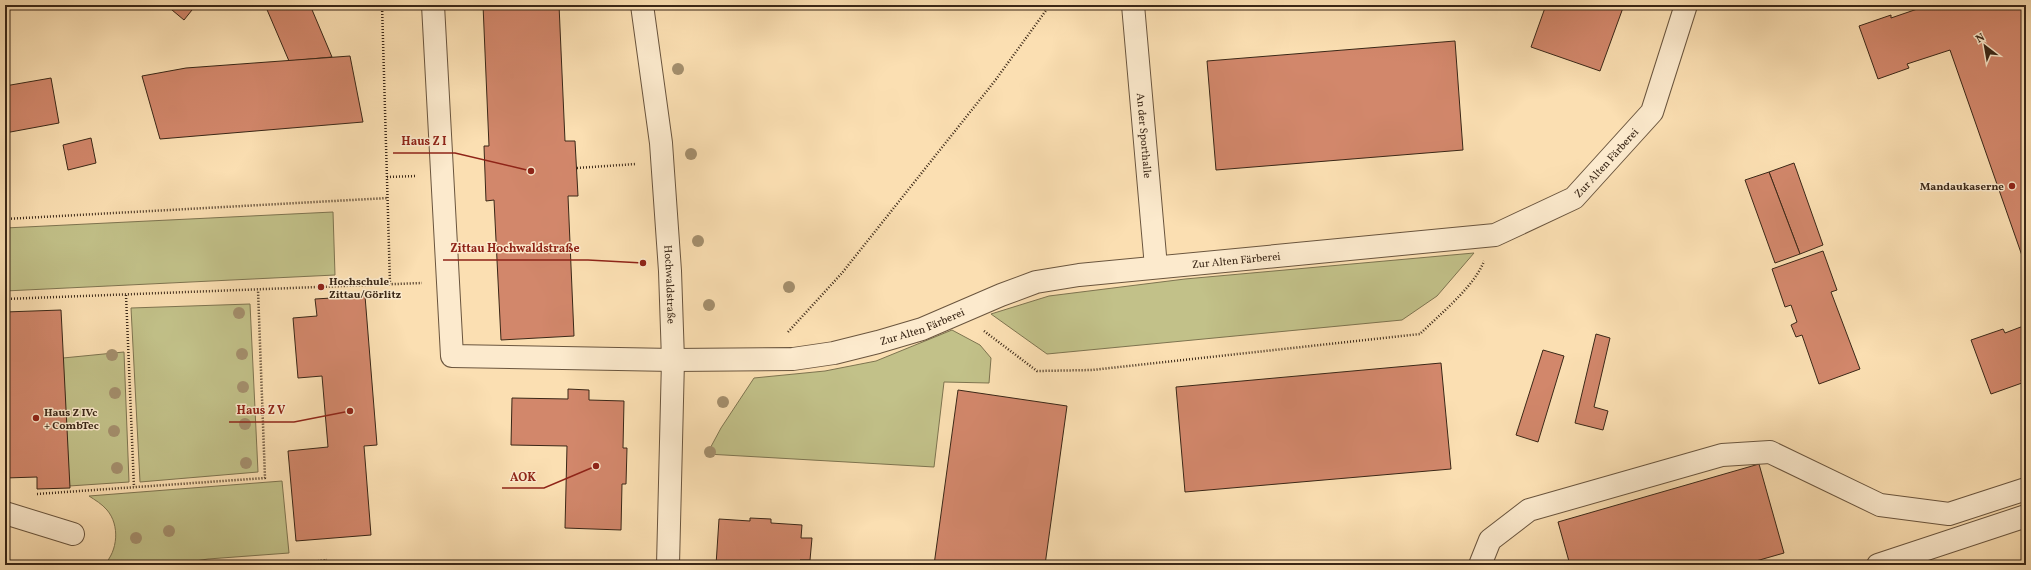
<svg xmlns="http://www.w3.org/2000/svg" width="2031" height="570" viewBox="0 0 2031 570" font-family="Vollkorn,serif">
  <style>
    .green { fill: #c2c189; stroke: #7e7450 }
    .building { fill: #d2876b; stroke: #3a2717 }
    .lines { fill: none; stroke-linecap: round; stroke-linejoin: round }
    .minor-casing { stroke: #6a553e; stroke-width: 24 }
    .path { stroke: #3a2717; stroke-width: 2.5; stroke-dasharray: 1 2; stroke-linecap: butt }
    .minor { stroke: #fceacd; stroke-width: 22 }
    .tree { fill: #a48f6d }
    .poi-dot { fill: #8f2418; stroke: #fceacd; stroke-width: 1.5 }
    .labels { text-anchor: middle; stroke-width: 3; stroke-linejoin: round; paint-order: stroke }
    .street-label { font-size: 11px; fill: #3a2717; stroke: #fceacd }
    .poi-label { font-size: 11px; font-weight: bold; fill: #3a2717; stroke: #fceacd; text-anchor: start }
    .leader { fill: none; stroke: #8f2418; stroke-width: 1.5 }
    .callout-dot { fill: #8f2418; stroke: #fceacd; stroke-width: 1.5 }
    .callout-label { font-size: 12px; text-anchor: middle; font-weight: bold; fill: #8f2418; stroke: #fceacd; stroke-width: 3; stroke-linejoin: round; paint-order: stroke }
  </style>
  <rect width="100%" height="100%" fill="#fbdfb2"/>
  <filter id="stains"><feTurbulence type="fractalNoise" baseFrequency=".005" numOctaves="4"/><feColorMatrix values="0 0 0 0 .2 0 0 0 0 .09 0 0 0 0 .02 0 0 0 .5 -.17"/></filter>
  <radialGradient id="worn" r=".72"><stop offset=".6" stop-color="#630" stop-opacity="0"/><stop offset="1" stop-color="#630" stop-opacity=".3"/></radialGradient>
  <!-- green -->
  <g class="green">
    <path d="M333,212L335,275L5,291V228Z"/>
    <path d="M1474,253L1437,296L1402,320L1047,354L991,314L1049,296L1185,279Z"/>
    <path d="M250,304L258,472L140,482L131,308Z"/>
    <path d="M952,330L980,345L991,358L989,383L944,382L934,467L707,454L721,428L754,378L825,371L876,361Z"/>
    <path d="M124,352L129,482L69,486L63,358Z"/>
    <path d="M282,481L289,553L208,559L171,565H104C118,551 120,525 107,510C102,504 95,500 89,496Z"/>
  </g>
  <!-- building -->
  <g class="building">
    <path d="M166,5H196L184,20Z"/>
    <path d="M265,5H310L332,57L289,61Z"/>
    <path d="M483,5H559L565,141H575L578,196H568L574,336L501,340L494,200L486,201L484,146H489Z"/>
    <path d="M1546,5H1624L1600,71L1531,47Z"/>
    <path d="M1929,5H2025L2026,267L1950,50L1907,64L1909,68L1878,79L1859,26L1891,15V18Z"/>
    <path d="M1455,41L1463,150L1216,170L1207,61Z"/>
    <path d="M350,56L363,122L160,139L142,76L186,68Z"/>
    <path d="M51,78L59,123L5,133V86Z"/>
    <path d="M91,138L96,163L68,170L63,145Z"/>
    <path d="M1794,163L1823,245L1800,254L1769,172Z"/>
    <path d="M1769,172L1800,254L1775,263L1745,180Z"/>
    <path d="M1823,251L1837,290L1831,292L1860,369L1819,384L1802,335L1796,337L1791,325L1797,322L1791,305L1785,307L1772,269Z"/>
    <path d="M365,296L377,445L364,446L371,535L296,541L288,451L328,447L322,376L298,378L293,318L317,316L315,299Z"/>
    <path d="M61,310L70,488L37,489V477L5,478V312Z"/>
    <path d="M2026,325V378L2021,380L2022,383L1991,394L1971,340L2003,329L2005,333Z"/>
    <path d="M1596,334L1610,338L1594,407L1608,411L1603,430L1575,423Z"/>
    <path d="M1543,350L1564,356L1538,442L1516,435Z"/>
    <path d="M1441,363L1451,469L1185,492L1176,387Z"/>
    <path d="M568,389L589,390V400L624,401L623,448H627L626,484H622L621,530L565,528L567,446L511,445L512,398L568,399Z"/>
    <path d="M958,390L1067,406L1045,565H934Z"/>
    <path d="M1759,464L1784,553L1742,565H1570L1558,522Z"/>
    <path d="M750,518L771,519V523L802,525L801,538H812L810,560H800L799,565H716L719,519L750,521Z"/>
  </g>
  <g class="lines">
    <defs>
      <g id="minor">
        <path id="s1" d="M433,5L452,356L673,360L793,359L834,353L878,342L922,329L1001,295L1036,282L1079,275L1495,235L1574,198L1652,112L1686,5"/>
        <path id="s2" d="M642,5L661,143L670,271L673,360L668,565"/>
        <path id="s3" d="M1133,5L1156,267"/>
        <path d="M5,513L73,534"/>
        <path d="M1480,565L1490,540L1529,510L1722,455L1770,452L1880,505L1949,514L2026,489"/>
        <path d="M1878,565L2026,516"/>
      </g>
    </defs>
    <!-- minor casing -->
    <use href="#minor" class="minor-casing"/>
    <!-- path -->
    <g class="path">
      <path d="M382,5L390,284"/>
      <path d="M577,168L636,164"/>
      <path d="M387,177L417,176"/>
      <path d="M5,219L388,198"/>
      <path d="M126,295L134,487"/>
      <path d="M5,299L422,283"/>
      <path d="M984,331L1037,371L1092,370L1420,334C1439,315 1475,286 1484,261"/>
      <path d="M788,332L842,273L994,82L1050,5"/>
      <path d="M37,494L265,478L258,290"/>
      <path d="M288,565L327,560"/>
      <path d="M321,565L327,560"/>
    </g>
    <!-- minor -->
    <use href="#minor" class="minor"/>
  </g>
  <!-- trees -->
  <g class="tree">
    <circle cx="678" cy="69" r="6"/>
    <circle cx="691" cy="154" r="6"/>
    <circle cx="698" cy="241" r="6"/>
    <circle cx="789" cy="287" r="6"/>
    <circle cx="709" cy="305" r="6"/>
    <circle cx="239" cy="313" r="6"/>
    <circle cx="242" cy="354" r="6"/>
    <circle cx="112" cy="355" r="6"/>
    <circle cx="243" cy="387" r="6"/>
    <circle cx="115" cy="393" r="6"/>
    <circle cx="723" cy="402" r="6"/>
    <circle cx="245" cy="424" r="6"/>
    <circle cx="114" cy="431" r="6"/>
    <circle cx="710" cy="452" r="6"/>
    <circle cx="246" cy="463" r="6"/>
    <circle cx="117" cy="468" r="6"/>
    <circle cx="169" cy="531" r="6"/>
    <circle cx="136" cy="538" r="6"/>
  </g>
  <!-- markers -->
  <g class="poi-dot">
    <circle cx="2012" cy="186" r="4"/>
    <circle cx="321" cy="287" r="4"/>
    <circle cx="36" cy="418" r="4"/>
  </g>
  <g class="labels">
    <!-- street labels -->
    <g class="street-label">
      <text dy="4" stroke="none"><textPath href="#s3" startOffset="131">An der Sporthalle</textPath></text>
      <text dy="4" stroke="none"><textPath href="#s1" startOffset="1545">Zur Alten Färberei</textPath></text>
      <text dy="4" stroke="none"><textPath href="#s1" startOffset="1150">Zur Alten Färberei</textPath></text>
      <text dy="4" stroke="none"><textPath href="#s2" startOffset="281">Hochwaldstraße</textPath></text>
      <text dy="4" stroke="none"><textPath href="#s1" startOffset="826">Zur Alten Färberei</textPath></text>
    </g>
    <!-- poi labels -->
    <g class="poi-label">
      <text x="2004" y="190" text-anchor="end">Mandaukaserne</text>
      <text x="329" y="285">Hochschule<tspan x="329" dy="13">Zittau/Görlitz</tspan></text>
      <text x="44" y="416">Haus Z IVc<tspan x="44" dy="13">+ CombTec</tspan></text>
    </g>
  </g>
  <!-- callouts -->
  <path class="leader" d="M531 171L455 153H393M643 263L588 260H443M350 411L294 422H229M596 466L544 488H502"/>
  <g class="callout-dot">
    <circle cx="531" cy="171" r="4"/>
    <circle cx="643" cy="263" r="4"/>
    <circle cx="350" cy="411" r="4"/>
    <circle cx="596" cy="466" r="4"/>
  </g>
  <g class="callout-label">
    <text x="424" y="145">Haus Z I</text>
    <text x="515" y="252">Zittau Hochwaldstraße</text>
    <text x="261" y="414">Haus Z V</text>
    <text x="523" y="481">AOK</text>
  </g>
  <!-- margin -->
  <rect width="2031" height="570" fill="none" stroke="#fbdfb2" stroke-width="20"/>
  <rect x="6" y="6" width="2019" height="558" fill="none" stroke="#3a2717" stroke-width="2"/>
  <rect x="10" y="10" width="2011" height="550" fill="none" stroke="#3a2717"/>
  <!-- north arrow -->
  <g transform="translate(1985 46) rotate(329)" stroke="#fceacd" stroke-width="3" paint-order="stroke">
  <path d="M0-3L7 15L0 10L-7 15Z" fill="#3a2717"/>
  <text y="-6" font-size="11" font-weight="bold" text-anchor="middle" fill="#3a2717">N</text>
  </g>
  <rect width="100%" height="100%" filter="url(#stains)"/>
  <rect width="100%" height="100%" fill="url(#worn)"/>
</svg>
